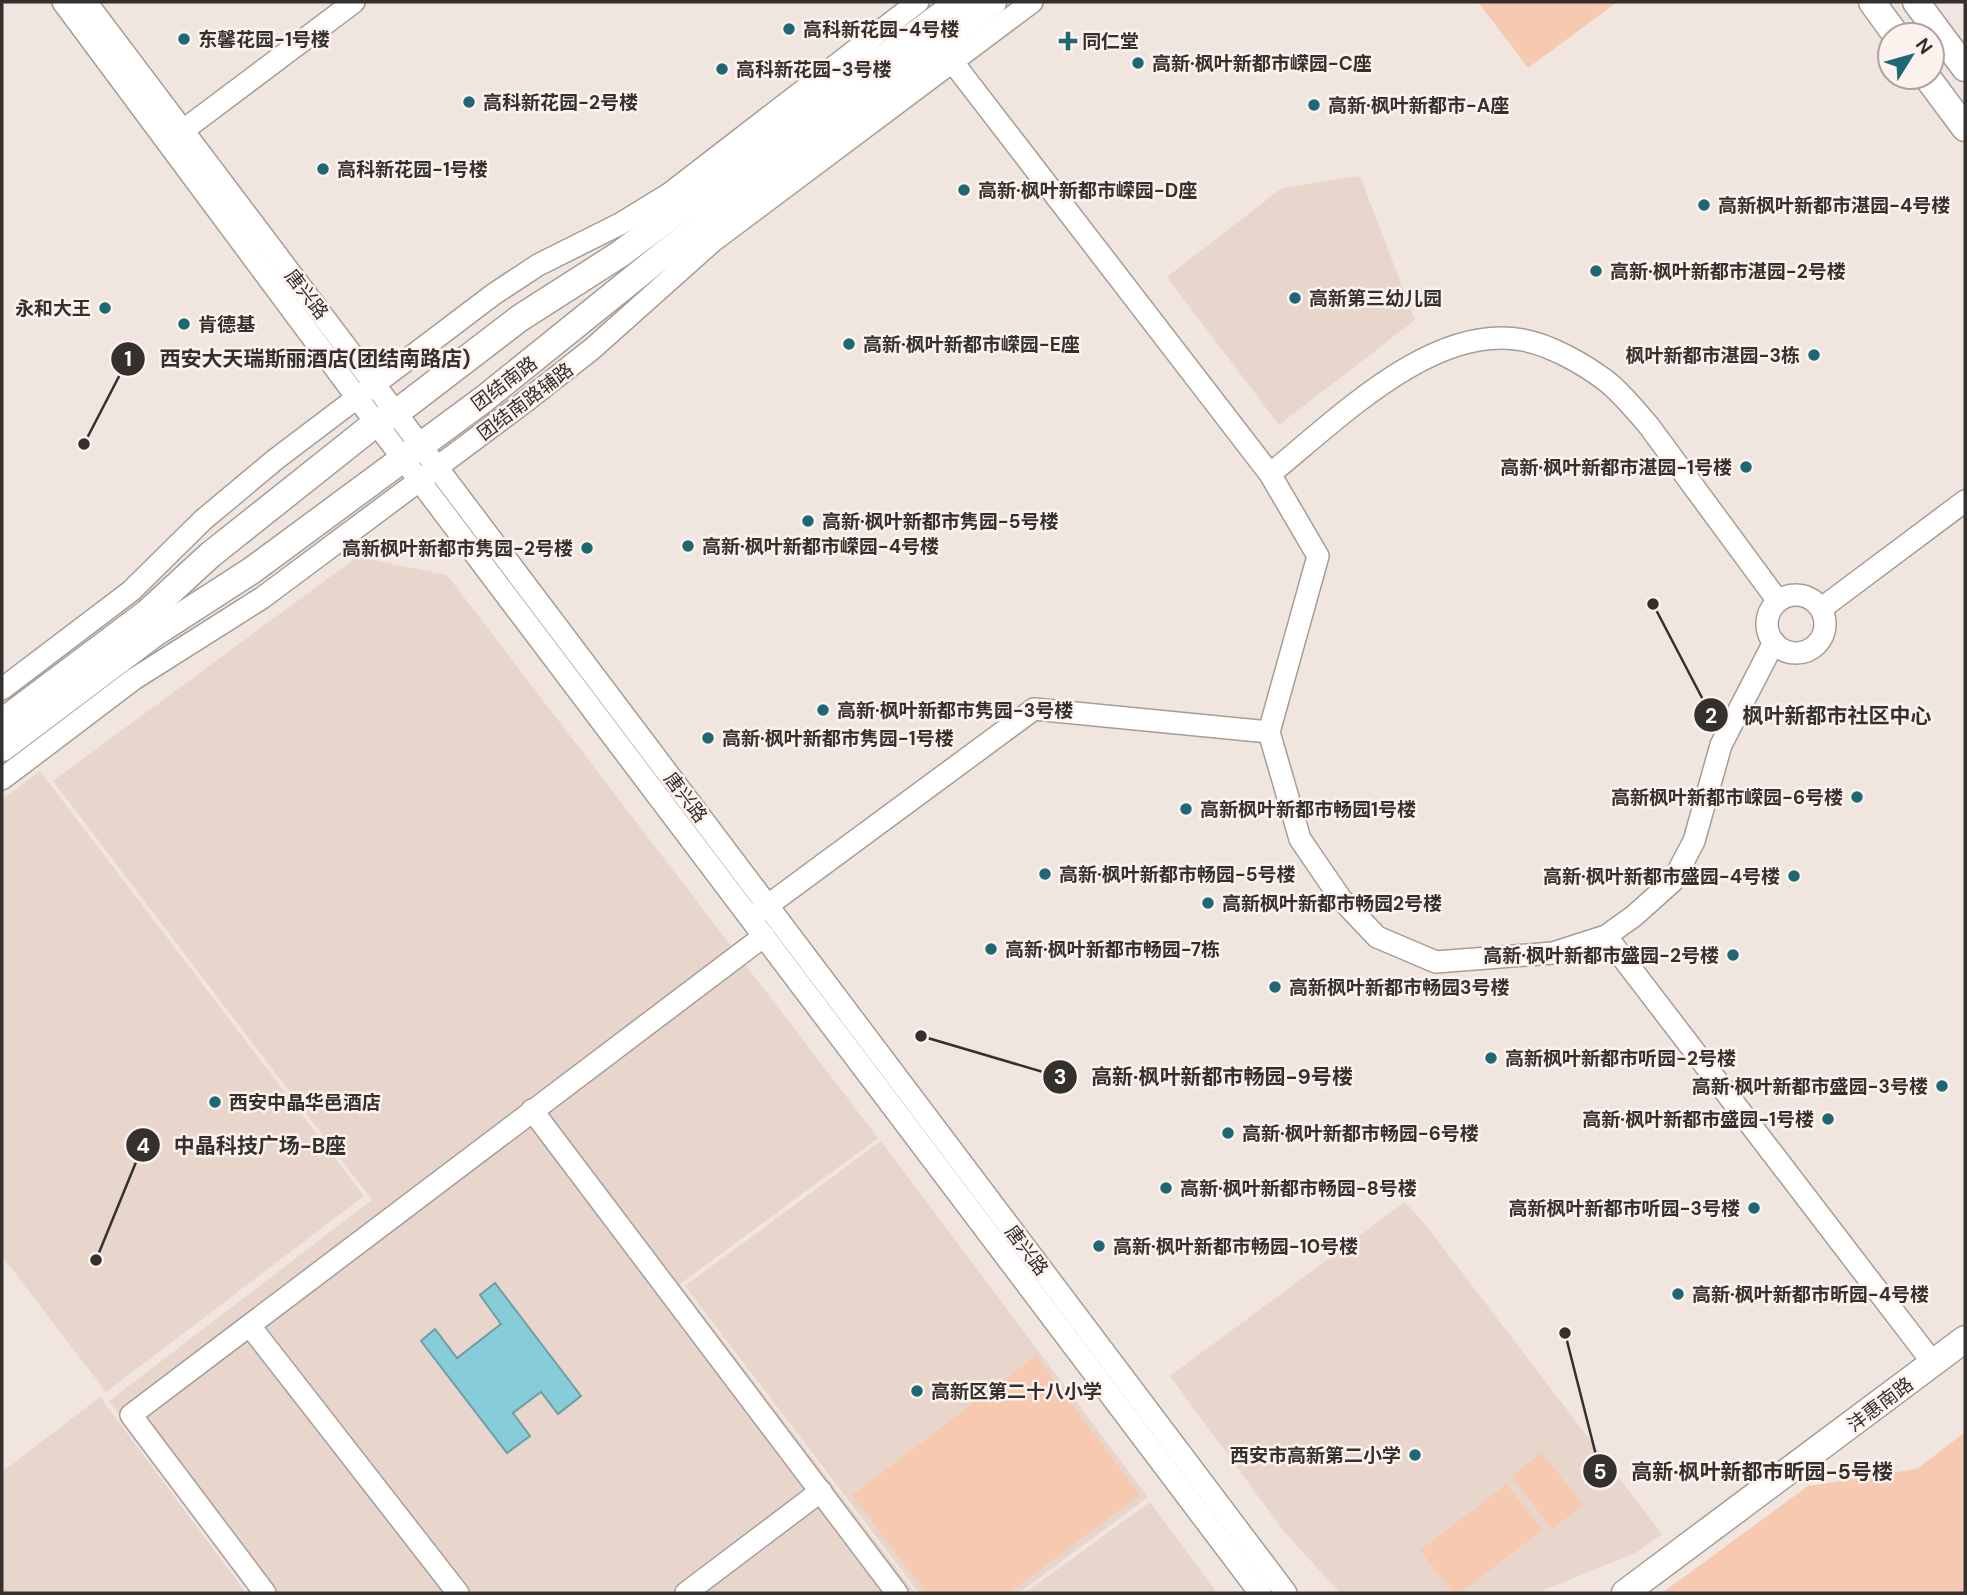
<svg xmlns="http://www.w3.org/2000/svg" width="1967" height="1595" viewBox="0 0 1967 1595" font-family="'DM Sans','Noto Sans SC',sans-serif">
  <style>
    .built { fill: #e8d6cc }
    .green { fill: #f7c9b0 }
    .water { fill: #86cdd9; stroke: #6d9ea6; stroke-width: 2 }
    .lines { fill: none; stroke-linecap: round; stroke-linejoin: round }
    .minor-casing { stroke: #a69d97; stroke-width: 24 }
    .major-casing { stroke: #a69d97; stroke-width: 29 }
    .minor { stroke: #fff; stroke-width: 21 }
    .major { stroke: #fff; stroke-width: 26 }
    .poi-dot { fill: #1e6873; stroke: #fdf2ed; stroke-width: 2.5 }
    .labels { text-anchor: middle; stroke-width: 5; stroke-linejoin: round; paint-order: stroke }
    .poi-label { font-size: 19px; font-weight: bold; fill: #34302e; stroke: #fdf2ed; text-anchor: start }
    .street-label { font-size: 19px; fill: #34302e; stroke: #fdf2ed }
    .leader { fill: none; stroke: #34302e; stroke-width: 2.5 }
    .callout-dot { fill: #34302e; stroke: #fdf2ed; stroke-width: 2.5 }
    .mark-label { font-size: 21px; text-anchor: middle; font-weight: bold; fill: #fff }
    .callout-label { font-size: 21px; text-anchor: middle; font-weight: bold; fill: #34302e; stroke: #fdf2ed; stroke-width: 5; stroke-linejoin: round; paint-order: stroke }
  </style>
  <rect width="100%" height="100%" fill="#f0e5df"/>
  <!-- built -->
  <g class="built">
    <path d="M1360,176L1415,320L1279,425L1167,277L1282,188Z"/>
    <path d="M357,557L447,575L878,1138L680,1284L915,1593H254L109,1401L372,1200L53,781Z"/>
    <path d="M40,771L364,1196L106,1392L2,1256V800Z"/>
    <path d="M881,1141L1148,1497L1019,1593H919L685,1286Z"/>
    <path d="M1405,1202L1428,1228L1662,1534L1635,1553L1537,1593H1340L1286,1534L1170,1376Z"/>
    <path d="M100,1397L244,1590L240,1593H2V1472Z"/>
    <path d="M1150,1502L1217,1593H1025Z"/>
  </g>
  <!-- green -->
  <g class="green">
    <path d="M1478,2H1617L1528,68Z"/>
    <path d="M1036,1356L1140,1495L1009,1593H926L852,1495Z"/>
    <path d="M1965,1432V1593H1662L1808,1486L1917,1469Z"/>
    <path d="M1542,1452L1583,1505L1552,1529L1511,1476Z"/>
    <path d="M1507,1484L1542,1530L1460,1593H1453L1420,1550Z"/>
  </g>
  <!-- water -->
  <path class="water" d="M495,1283L581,1396L558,1414L541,1392L513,1413L530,1436L507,1453L421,1341L435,1329L457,1358L501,1324L480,1295Z"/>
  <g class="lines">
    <defs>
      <g id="minor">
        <path d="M63,2L376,423L1260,1593"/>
        <path d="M86,2L1286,1593"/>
        <path d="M938,43L1270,474L1318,556L1269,732L1300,839L1341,899L1377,937L1436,962L1553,953L1606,936L1634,916L1673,881L1694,841L1721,745L1774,642"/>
        <path d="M173,138L354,2"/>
        <path d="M1270,474C1335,422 1432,322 1523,340C1550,345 1582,363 1605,380C1621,392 1635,410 1649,426L1778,601"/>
        <circle cx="1796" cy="624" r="29"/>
        <path d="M1822,608L1965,501"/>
        <path d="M2,689L131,591L203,520L276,459L494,294L538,265L620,224L669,194L918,2"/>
        <path d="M2,779L134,679L262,598L526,401L592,349L713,241L1032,2"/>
        <path d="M756,914L1034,709L1269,732"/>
        <path d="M1606,936L1933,1363"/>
        <path d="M532,1110L897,1593"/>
        <path d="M250,1326L458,1593"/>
        <path d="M265,1593L131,1415L764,936"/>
        <path d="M686,1593L821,1491"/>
      </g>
      <g id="major">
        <path d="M1872,2L1896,35"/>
        <path d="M1916,2L1965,68"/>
        <path d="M1927,77L1965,128"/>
        <path d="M2,722L147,613L210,555L376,423L396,413L520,318L620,254L959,2"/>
        <path d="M2,748L155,633L251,571L484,399L664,254L993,2"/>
        <path d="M1625,1593L1965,1339"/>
      </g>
    </defs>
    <!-- minor casing -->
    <use href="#minor" class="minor-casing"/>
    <!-- major casing -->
    <use href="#major" class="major-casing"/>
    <!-- minor -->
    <use href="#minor" class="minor"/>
    <!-- major -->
    <use href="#major" class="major"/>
  </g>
  <!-- markers -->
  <g class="poi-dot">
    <circle cx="789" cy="29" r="7"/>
    <circle cx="184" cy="39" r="7"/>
    <path d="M1064.5 30.5h7v7h7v7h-7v7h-7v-7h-7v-7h7z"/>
    <circle cx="1138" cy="63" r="7"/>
    <circle cx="722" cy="69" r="7"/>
    <circle cx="469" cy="102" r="7"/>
    <circle cx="1314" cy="105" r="7"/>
    <circle cx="323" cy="169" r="7"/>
    <circle cx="964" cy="190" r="7"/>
    <circle cx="1704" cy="205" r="7"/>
    <circle cx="1596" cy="271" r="7"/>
    <circle cx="1295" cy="298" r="7"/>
    <circle cx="105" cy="308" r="7"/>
    <circle cx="184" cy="324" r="7"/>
    <circle cx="849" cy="344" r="7"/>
    <circle cx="1814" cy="355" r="7"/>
    <circle cx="1746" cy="467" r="7"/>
    <circle cx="808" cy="521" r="7"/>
    <circle cx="688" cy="546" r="7"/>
    <circle cx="587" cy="548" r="7"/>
    <circle cx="823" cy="710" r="7"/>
    <circle cx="708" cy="738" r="7"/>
    <circle cx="1857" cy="797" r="7"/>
    <circle cx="1186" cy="809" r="7"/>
    <circle cx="1045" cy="874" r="7"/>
    <circle cx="1794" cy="876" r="7"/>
    <circle cx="1208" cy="903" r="7"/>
    <circle cx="991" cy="949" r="7"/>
    <circle cx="1733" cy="955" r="7"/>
    <circle cx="1275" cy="987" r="7"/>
    <circle cx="1491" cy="1058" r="7"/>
    <circle cx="1942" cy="1086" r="7"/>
    <circle cx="215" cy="1102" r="7"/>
    <circle cx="1828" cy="1119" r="7"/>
    <circle cx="1228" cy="1133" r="7"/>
    <circle cx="1166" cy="1188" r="7"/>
    <circle cx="1754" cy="1208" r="7"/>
    <circle cx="1099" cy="1246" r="7"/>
    <circle cx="1678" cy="1294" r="7"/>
    <circle cx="917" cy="1391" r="7"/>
    <circle cx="1415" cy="1455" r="7"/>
  </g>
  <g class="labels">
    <!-- poi labels -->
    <g class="poi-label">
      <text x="803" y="36">高科新花园-4号楼</text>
      <text x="198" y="46">东馨花园-1号楼</text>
      <text x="1082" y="48">同仁堂</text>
      <text x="1152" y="70">高新·枫叶新都市嵘园-C座</text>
      <text x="736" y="76">高科新花园-3号楼</text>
      <text x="483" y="109">高科新花园-2号楼</text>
      <text x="1328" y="112">高新·枫叶新都市-A座</text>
      <text x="337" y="176">高科新花园-1号楼</text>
      <text x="978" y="197">高新·枫叶新都市嵘园-D座</text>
      <text x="1718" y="212">高新枫叶新都市湛园-4号楼</text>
      <text x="1610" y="278">高新·枫叶新都市湛园-2号楼</text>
      <text x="1309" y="305">高新第三幼儿园</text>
      <text x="91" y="315" text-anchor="end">永和大王</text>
      <text x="198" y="331">肯德基</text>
      <text x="863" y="351">高新·枫叶新都市嵘园-E座</text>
      <text x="1800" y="362" text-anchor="end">枫叶新都市湛园-3栋</text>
      <text x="1732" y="474" text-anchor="end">高新·枫叶新都市湛园-1号楼</text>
      <text x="822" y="528">高新·枫叶新都市隽园-5号楼</text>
      <text x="702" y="553">高新·枫叶新都市嵘园-4号楼</text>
      <text x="573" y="555" text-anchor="end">高新枫叶新都市隽园-2号楼</text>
      <text x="837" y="717">高新·枫叶新都市隽园-3号楼</text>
      <text x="722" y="745">高新·枫叶新都市隽园-1号楼</text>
      <text x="1843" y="804" text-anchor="end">高新枫叶新都市嵘园-6号楼</text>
      <text x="1200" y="816">高新枫叶新都市畅园1号楼</text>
      <text x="1059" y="881">高新·枫叶新都市畅园-5号楼</text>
      <text x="1780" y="883" text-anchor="end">高新·枫叶新都市盛园-4号楼</text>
      <text x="1222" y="910">高新枫叶新都市畅园2号楼</text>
      <text x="1005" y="956">高新·枫叶新都市畅园-7栋</text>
      <text x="1719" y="962" text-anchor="end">高新·枫叶新都市盛园-2号楼</text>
      <text x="1289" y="994">高新枫叶新都市畅园3号楼</text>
      <text x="1505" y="1065">高新枫叶新都市听园-2号楼</text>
      <text x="1928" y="1093" text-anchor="end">高新·枫叶新都市盛园-3号楼</text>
      <text x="229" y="1109">西安中晶华邑酒店</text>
      <text x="1814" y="1126" text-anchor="end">高新·枫叶新都市盛园-1号楼</text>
      <text x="1242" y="1140">高新·枫叶新都市畅园-6号楼</text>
      <text x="1180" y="1195">高新·枫叶新都市畅园-8号楼</text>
      <text x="1740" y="1215" text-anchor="end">高新枫叶新都市听园-3号楼</text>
      <text x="1113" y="1253">高新·枫叶新都市畅园-10号楼</text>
      <text x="1692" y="1301">高新·枫叶新都市昕园-4号楼</text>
      <text x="931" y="1398">高新区第二十八小学</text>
      <text x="1401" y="1462" text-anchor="end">西安市高新第二小学</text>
    </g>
    <!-- street labels -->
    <g class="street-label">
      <text transform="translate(307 294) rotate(52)" y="7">唐兴路</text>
      <text transform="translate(504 383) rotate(-37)" y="7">团结南路</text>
      <text transform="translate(525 401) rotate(-37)" y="7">团结南路辅路</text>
      <text transform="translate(686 797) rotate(53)" y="7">唐兴路</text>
      <text transform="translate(1027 1250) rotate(53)" y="7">唐兴路</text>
      <text transform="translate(1880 1404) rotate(-37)" y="7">沣惠南路</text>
    </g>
  </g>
  <!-- callouts -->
  <path class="leader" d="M84 444L128 359M1653 604L1711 715M921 1036L1060 1077M96 1260L143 1145M1565 1333L1600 1471"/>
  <g class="callout-dot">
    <circle cx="84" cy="444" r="7"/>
    <circle cx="1653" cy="604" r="7"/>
    <circle cx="921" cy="1036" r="7"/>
    <circle cx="96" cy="1260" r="7"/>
    <circle cx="1565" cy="1333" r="7"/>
    <circle cx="128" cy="359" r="18"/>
    <circle cx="1711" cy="715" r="18"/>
    <circle cx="1060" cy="1077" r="18"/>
    <circle cx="143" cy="1145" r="18"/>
    <circle cx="1600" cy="1471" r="18"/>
  </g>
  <g class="mark-label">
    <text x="128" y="366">1</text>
    <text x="1711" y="723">2</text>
    <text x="1060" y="1084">3</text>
    <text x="143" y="1153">4</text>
    <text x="1600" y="1479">5</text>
  </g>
  <g class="callout-label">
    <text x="315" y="366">西安大天瑞斯丽酒店(团结南路店)</text>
    <text x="1837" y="723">枫叶新都市社区中心</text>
    <text x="1222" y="1084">高新·枫叶新都市畅园-9号楼</text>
    <text x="260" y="1153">中晶科技广场-B座</text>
    <text x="1762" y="1479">高新·枫叶新都市昕园-5号楼</text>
  </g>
  <!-- border -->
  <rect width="1967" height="1595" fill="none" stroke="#34302e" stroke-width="7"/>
  <!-- north arrow -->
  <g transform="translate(1911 56) rotate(53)"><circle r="33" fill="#fdf2ed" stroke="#ada4a1" stroke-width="2"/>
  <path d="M0-5L12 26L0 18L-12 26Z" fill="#1e6873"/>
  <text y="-10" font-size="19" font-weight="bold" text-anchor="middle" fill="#34302e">N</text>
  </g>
</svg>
